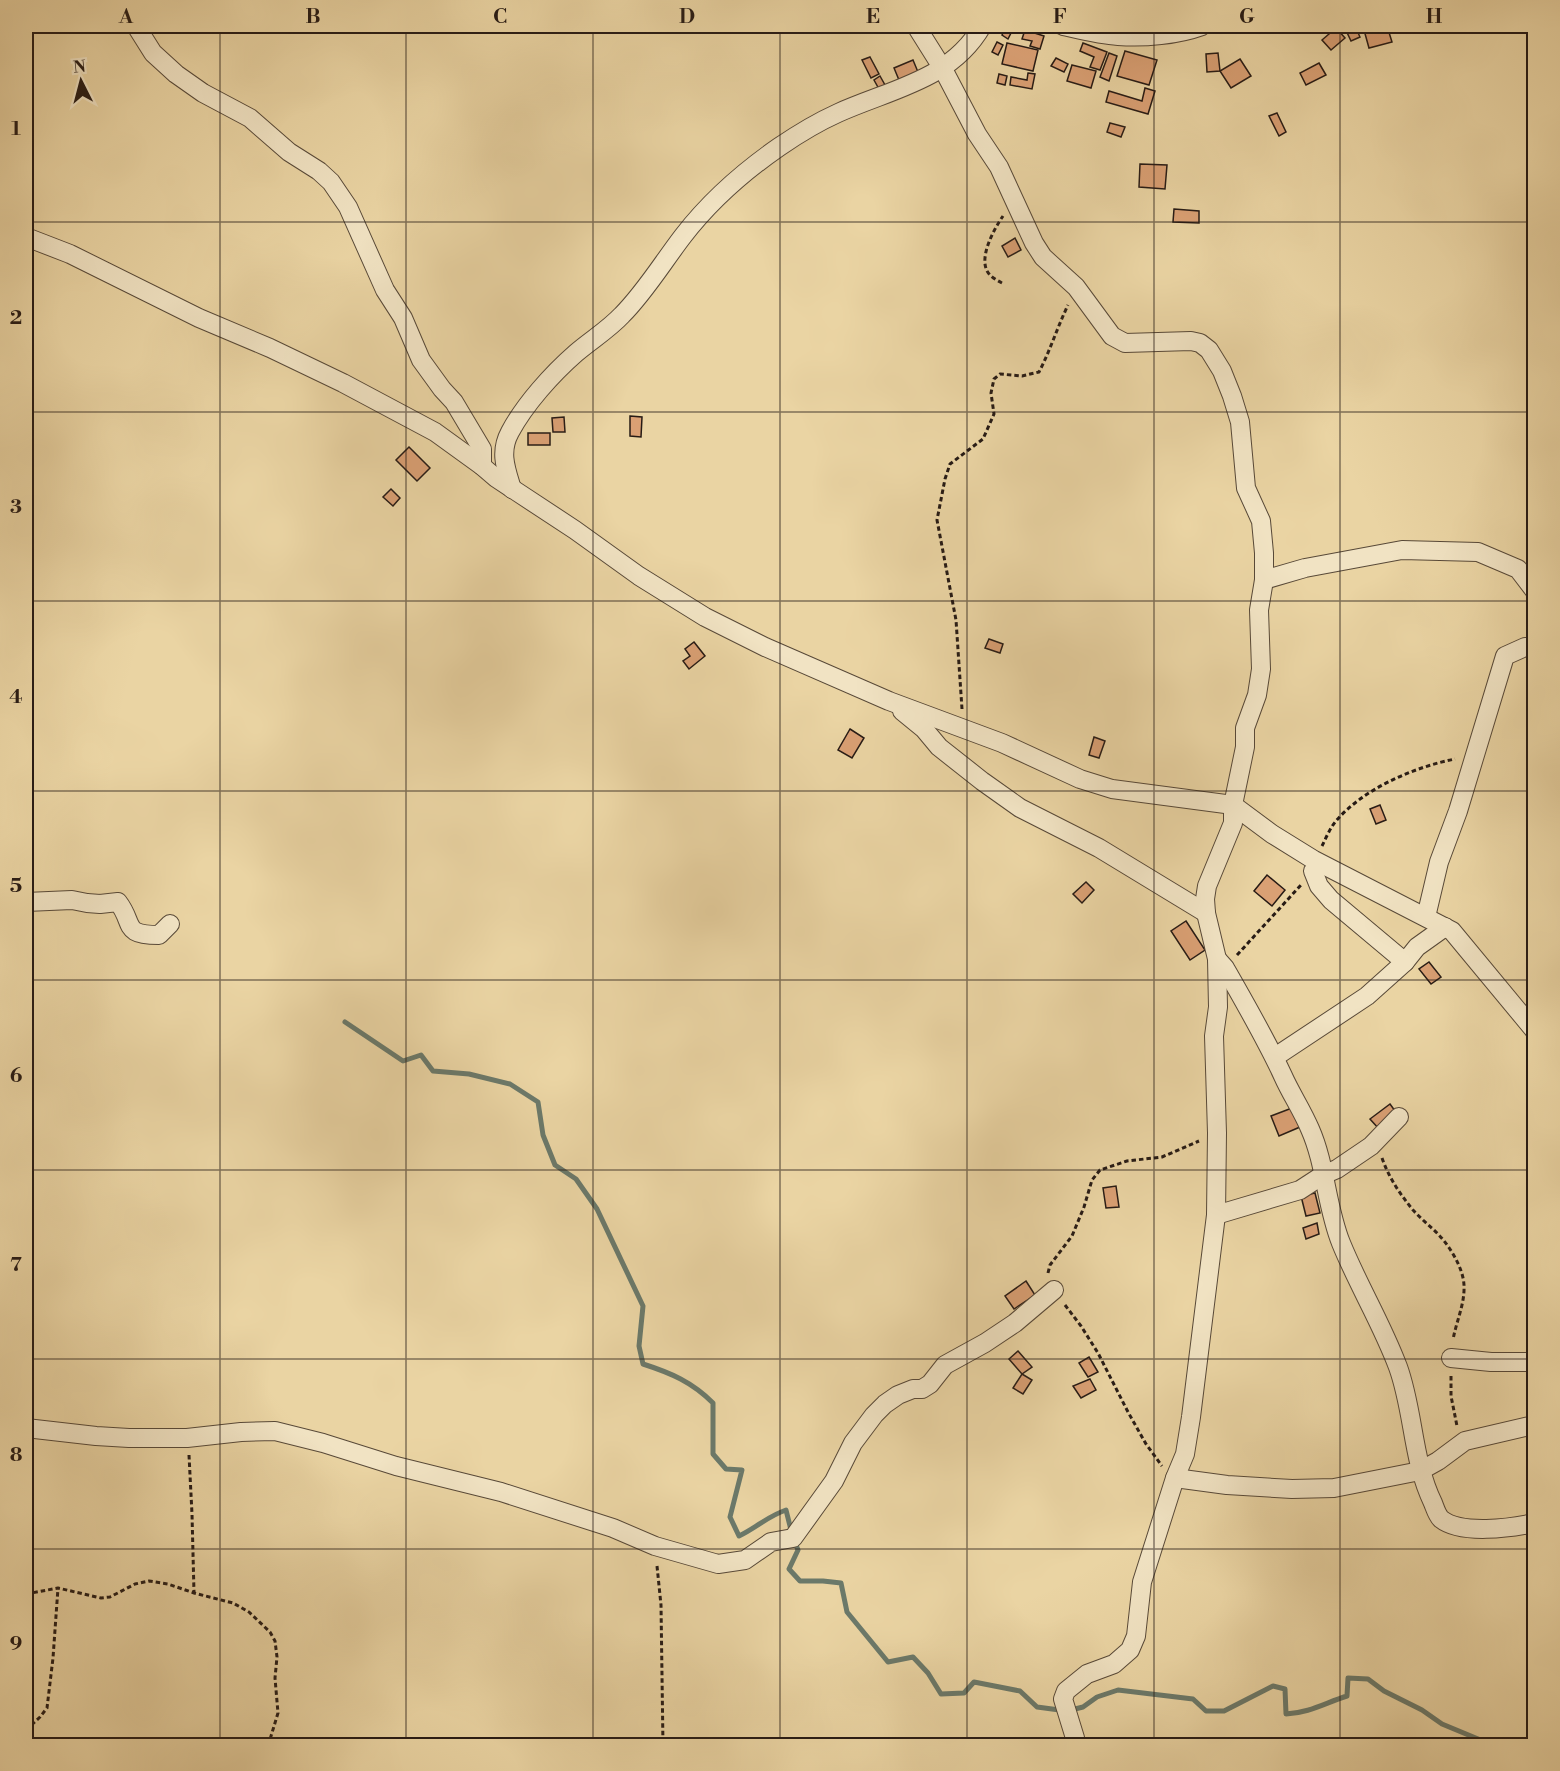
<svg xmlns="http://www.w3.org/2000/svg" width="1560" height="1771" viewBox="0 0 1560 1771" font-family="'Libre Bodoni',serif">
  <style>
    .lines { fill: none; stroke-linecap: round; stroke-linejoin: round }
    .stream { stroke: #6b796a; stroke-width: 5 }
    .building { fill: #daa074; stroke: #271b15; stroke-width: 1.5 }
    .minor-casing { stroke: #584938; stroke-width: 20 }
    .path { stroke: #271b15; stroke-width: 3; stroke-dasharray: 4.5 3; stroke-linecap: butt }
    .minor { stroke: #f1e3c3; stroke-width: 18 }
    .grid { fill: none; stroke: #271b15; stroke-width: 1.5; stroke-opacity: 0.55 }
    .neatline { fill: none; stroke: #271b15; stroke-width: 2 }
    .grid-label { font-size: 20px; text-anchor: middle; font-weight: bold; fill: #271b15 }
  </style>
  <rect width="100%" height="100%" fill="#ead4a3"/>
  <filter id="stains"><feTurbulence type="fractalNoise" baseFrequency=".00333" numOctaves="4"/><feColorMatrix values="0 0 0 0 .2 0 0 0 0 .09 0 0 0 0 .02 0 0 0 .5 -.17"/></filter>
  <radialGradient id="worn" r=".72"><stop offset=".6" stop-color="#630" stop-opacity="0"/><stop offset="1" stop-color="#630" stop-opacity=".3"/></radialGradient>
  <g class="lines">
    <!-- stream -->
    <path class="stream" d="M345,1022L403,1061L421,1055L433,1071L469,1074L510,1084L538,1102L543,1135L555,1165L576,1179L597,1209L643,1306L639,1346L643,1364C671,1373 692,1382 713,1403V1454L726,1469L742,1470L730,1517L739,1536C756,1528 768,1516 786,1510L793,1538L798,1550L789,1569L800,1581H823L841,1583L847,1612L888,1662L913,1657L928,1673L941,1694L964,1693L974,1682L1020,1691L1037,1707L1067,1711L1083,1707L1097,1697L1118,1690L1193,1699L1206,1711H1224L1273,1686L1285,1689L1286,1714C1309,1713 1325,1703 1347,1696L1348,1678L1368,1679L1384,1691L1422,1710L1442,1724L1495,1746"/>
  </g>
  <!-- building -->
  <g class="building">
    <path d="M1344,26H1355L1360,37L1351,41Z"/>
    <path d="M1380,26H1387L1392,42L1369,48L1364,30Z"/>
    <path d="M1006,28L1012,31L1008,39L1002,35Z"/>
    <path d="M1336,28L1345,38L1331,50L1322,40Z"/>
    <path d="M1025,30L1044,36L1040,49L1030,46L1032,41L1022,39Z"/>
    <path d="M997,42L1003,45L998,55L992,52Z"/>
    <path d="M1007,43L1038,50L1033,71L1002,64Z"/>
    <path d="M1083,43L1107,52L1100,70L1090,67L1094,57L1080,51Z"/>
    <path d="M1125,51L1157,60L1149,85L1117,76Z"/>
    <path d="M1109,53L1117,56L1109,81L1100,77Z"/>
    <path d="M1218,53L1220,71L1207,72L1206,54Z"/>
    <path d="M870,57L879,74L871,78L862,60Z"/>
    <path d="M1056,58L1068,64L1064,72L1051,66Z"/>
    <path d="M1240,59L1251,76L1231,88L1220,71Z"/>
    <path d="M913,60L918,72L899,80L894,68Z"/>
    <path d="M1319,63L1326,75L1306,85L1300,73Z"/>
    <path d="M1072,65L1096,71L1091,88L1067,81Z"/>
    <path d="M1028,73L1035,74L1032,89L1010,85L1011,77L1027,80Z"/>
    <path d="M999,74L1007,76L1005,85L997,83Z"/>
    <path d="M880,76L885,85L879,89L874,80Z"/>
    <path d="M1145,88L1155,91L1148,114L1106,102L1109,91L1142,101Z"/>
    <path d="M1277,113L1286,132L1279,136L1269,116Z"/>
    <path d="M1110,123L1125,127L1121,137L1107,132Z"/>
    <path d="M1140,164L1167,165L1165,189L1139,187Z"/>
    <path d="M1174,209L1199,211V223L1173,222Z"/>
    <path d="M1015,238L1021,250L1008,257L1002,246Z"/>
    <path d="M630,416L642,417L641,437L630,436Z"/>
    <path d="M564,417L565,432H553L552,418Z"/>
    <rect x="528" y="433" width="22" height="12"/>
    <path d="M409,447L430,468L417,481L396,460Z"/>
    <path d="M391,489L400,498L393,506L383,497Z"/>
    <path d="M989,639L1003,644L1000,653L985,648Z"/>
    <path d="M694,642L705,656L689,669L683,661L690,656L685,649Z"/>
    <path d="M850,729L864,738L852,758L838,750Z"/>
    <path d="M1094,737L1105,741L1099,758L1089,755Z"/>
    <path d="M1380,805L1386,820L1376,824L1370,809Z"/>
    <path d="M1267,875L1285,890L1272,906L1254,891Z"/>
    <path d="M1086,882L1094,890L1082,903L1073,894Z"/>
    <path d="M1186,921L1205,950L1190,960L1171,931Z"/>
    <path d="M1429,962L1441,977L1431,984L1419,969Z"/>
    <path d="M1390,1104L1398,1115L1379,1129L1370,1119Z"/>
    <path d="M1292,1108L1300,1127L1279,1136L1271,1116Z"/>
    <path d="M1116,1186L1119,1207L1106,1208L1103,1188Z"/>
    <path d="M1315,1193L1320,1213L1306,1216L1301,1196Z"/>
    <path d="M1317,1223L1319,1234L1306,1239L1303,1228Z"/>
    <path d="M1026,1281L1035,1295L1014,1309L1005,1296Z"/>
    <path d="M1018,1351L1032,1367L1022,1374L1009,1359Z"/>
    <path d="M1089,1357L1098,1372L1088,1377L1079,1363Z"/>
    <path d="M1022,1374L1032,1380L1023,1394L1013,1388Z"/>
    <path d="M1090,1379L1096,1390L1081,1398L1073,1386Z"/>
  </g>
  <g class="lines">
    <defs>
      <g id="minor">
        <path d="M136,26L153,53L176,74L203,93L250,118L289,152L319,171L331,182L348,207L385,290L403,318L421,360L442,389L454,402L482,449V466"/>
        <path d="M916,26L943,69L977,134L999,167L1034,243L1043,257L1076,287L1112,336L1125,343L1191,341L1200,343L1209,350L1222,371L1232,396L1240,422L1246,488L1261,521L1264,553V580L1259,610L1261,669L1257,695L1245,728V747L1233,805V823L1207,886L1205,899L1206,913L1217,959L1218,1007L1214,1036L1217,1133L1216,1215L1191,1417L1185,1454L1175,1478L1142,1582L1136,1636L1130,1650L1114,1664L1087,1674L1066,1691L1063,1699L1075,1738V1746"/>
        <path d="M1063,26C1081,30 1100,35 1118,36C1145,38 1177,35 1202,26"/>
        <path d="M26,237L70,254L199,318L270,348L343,383L435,432L482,466L496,478L575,530L639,576L705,617L765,647L889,701L1002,743L1080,779L1112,789L1233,805L1272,834L1314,860L1452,931L1534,1030"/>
        <path d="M512,489C506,469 499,452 510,432C525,404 552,374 576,353C591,340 608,330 622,315C645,292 663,262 683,236C710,201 743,172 779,147C798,134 818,122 838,113C891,89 951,80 982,26"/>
        <path d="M1264,580L1305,568L1402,550L1478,552L1518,569L1534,590"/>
        <path d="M902,711L924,729L939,747L982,781L1020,808L1099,848L1206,913"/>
        <path d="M1313,871L1319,886L1331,900L1405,962"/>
        <path d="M26,902L72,900L87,903L100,904L118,902C135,924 121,935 159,935L170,924"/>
        <path d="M1426,917L1439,862L1458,811L1505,656L1525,647H1534"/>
        <path d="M1217,959L1225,968C1245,1003 1266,1039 1283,1076C1291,1094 1302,1110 1310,1129C1326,1165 1326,1206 1341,1243C1358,1285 1382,1324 1398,1367C1414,1411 1412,1460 1433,1503C1435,1508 1437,1515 1441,1519C1461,1535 1511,1528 1534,1523"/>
        <path d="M1275,1057L1367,996L1405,962L1417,947L1445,927"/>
        <path d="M1216,1215L1300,1190L1323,1175L1337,1169L1371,1146L1399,1117"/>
        <path d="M1451,1358L1491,1362H1534"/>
        <path d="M26,1428L96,1436L129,1438H187L241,1432L275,1431L323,1443L396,1466L501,1492L613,1528L655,1546L718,1564L745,1560L771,1542L793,1538L834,1481L853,1443L874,1415L885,1404L898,1395L913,1389H922L930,1384L945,1365L985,1343L1015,1323L1054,1290"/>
        <path d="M1175,1478L1227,1485L1292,1489L1334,1488L1420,1471L1438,1461L1465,1441L1534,1425"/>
      </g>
    </defs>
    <!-- minor casing -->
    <use href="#minor" class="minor-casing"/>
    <!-- path -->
    <g class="path">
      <path d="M1002,283C998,281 993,278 990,275C976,261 994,229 1003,216"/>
      <path d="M962,709L956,620L937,520L945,479L950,464L983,439L994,414L991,393L994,379L1000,374L1022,376L1039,372C1050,351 1057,328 1068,305"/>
      <path d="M1322,846C1326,838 1330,828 1336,821C1363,789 1414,767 1455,759"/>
      <path d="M1237,955L1301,885"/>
      <path d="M1382,1158C1389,1178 1400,1194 1413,1210C1420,1218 1429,1225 1437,1233C1449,1245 1463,1267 1464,1285C1465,1304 1456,1322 1453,1340"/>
      <path d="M1048,1273L1050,1265L1072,1236L1084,1207L1092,1180L1100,1170L1127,1161L1162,1157L1199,1141"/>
      <path d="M1065,1305L1081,1326L1098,1353L1128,1412L1146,1444L1162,1466"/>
      <path d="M1451,1376V1396L1457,1426"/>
      <path d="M189,1455L192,1514L194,1593"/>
      <path d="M657,1566L661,1605L663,1746"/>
      <path d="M26,1594L58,1588L101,1598L110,1597L135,1584L149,1581L168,1584L194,1593L233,1603L249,1612L270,1632L275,1641L277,1657L275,1678L278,1713L268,1746"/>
      <path d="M26,1730L40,1717L47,1708L53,1658L58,1588"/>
    </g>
    <!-- minor -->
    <use href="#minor" class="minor"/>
  </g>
  <!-- grid -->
  <path class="grid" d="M220,26V1746M406,26V1746M593,26V1746M780,26V1746M967,26V1746M1154,26V1746M1340,26V1746M26,222H1534M26,412H1534M26,601H1534M26,791H1534M26,980H1534M26,1170H1534M26,1359H1534M26,1549H1534"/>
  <!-- margin -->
  <rect width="1560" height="1771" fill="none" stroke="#ead4a3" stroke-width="66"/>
  <!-- north arrow -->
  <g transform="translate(81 81) rotate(354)" stroke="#f1e3c3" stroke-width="4.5" paint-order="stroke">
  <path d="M0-4.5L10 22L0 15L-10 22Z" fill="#271b15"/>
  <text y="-9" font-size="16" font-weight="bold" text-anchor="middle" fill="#271b15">N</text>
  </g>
  <rect x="33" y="33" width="1494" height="1705" class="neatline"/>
  <g class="grid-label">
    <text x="126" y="23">A</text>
    <text x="313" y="23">B</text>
    <text x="500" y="23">C</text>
    <text x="687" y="23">D</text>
    <text x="873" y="23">E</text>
    <text x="1060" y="23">F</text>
    <text x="1247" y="23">G</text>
    <text x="1434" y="23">H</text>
    <text x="16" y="135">1</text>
    <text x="16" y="324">2</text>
    <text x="16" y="513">3</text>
    <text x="16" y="703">4</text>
    <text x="16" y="892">5</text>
    <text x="16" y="1082">6</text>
    <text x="16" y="1271">7</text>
    <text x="16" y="1461">8</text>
    <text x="16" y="1650">9</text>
  </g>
  <rect width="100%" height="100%" filter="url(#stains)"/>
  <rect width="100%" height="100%" fill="url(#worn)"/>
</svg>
